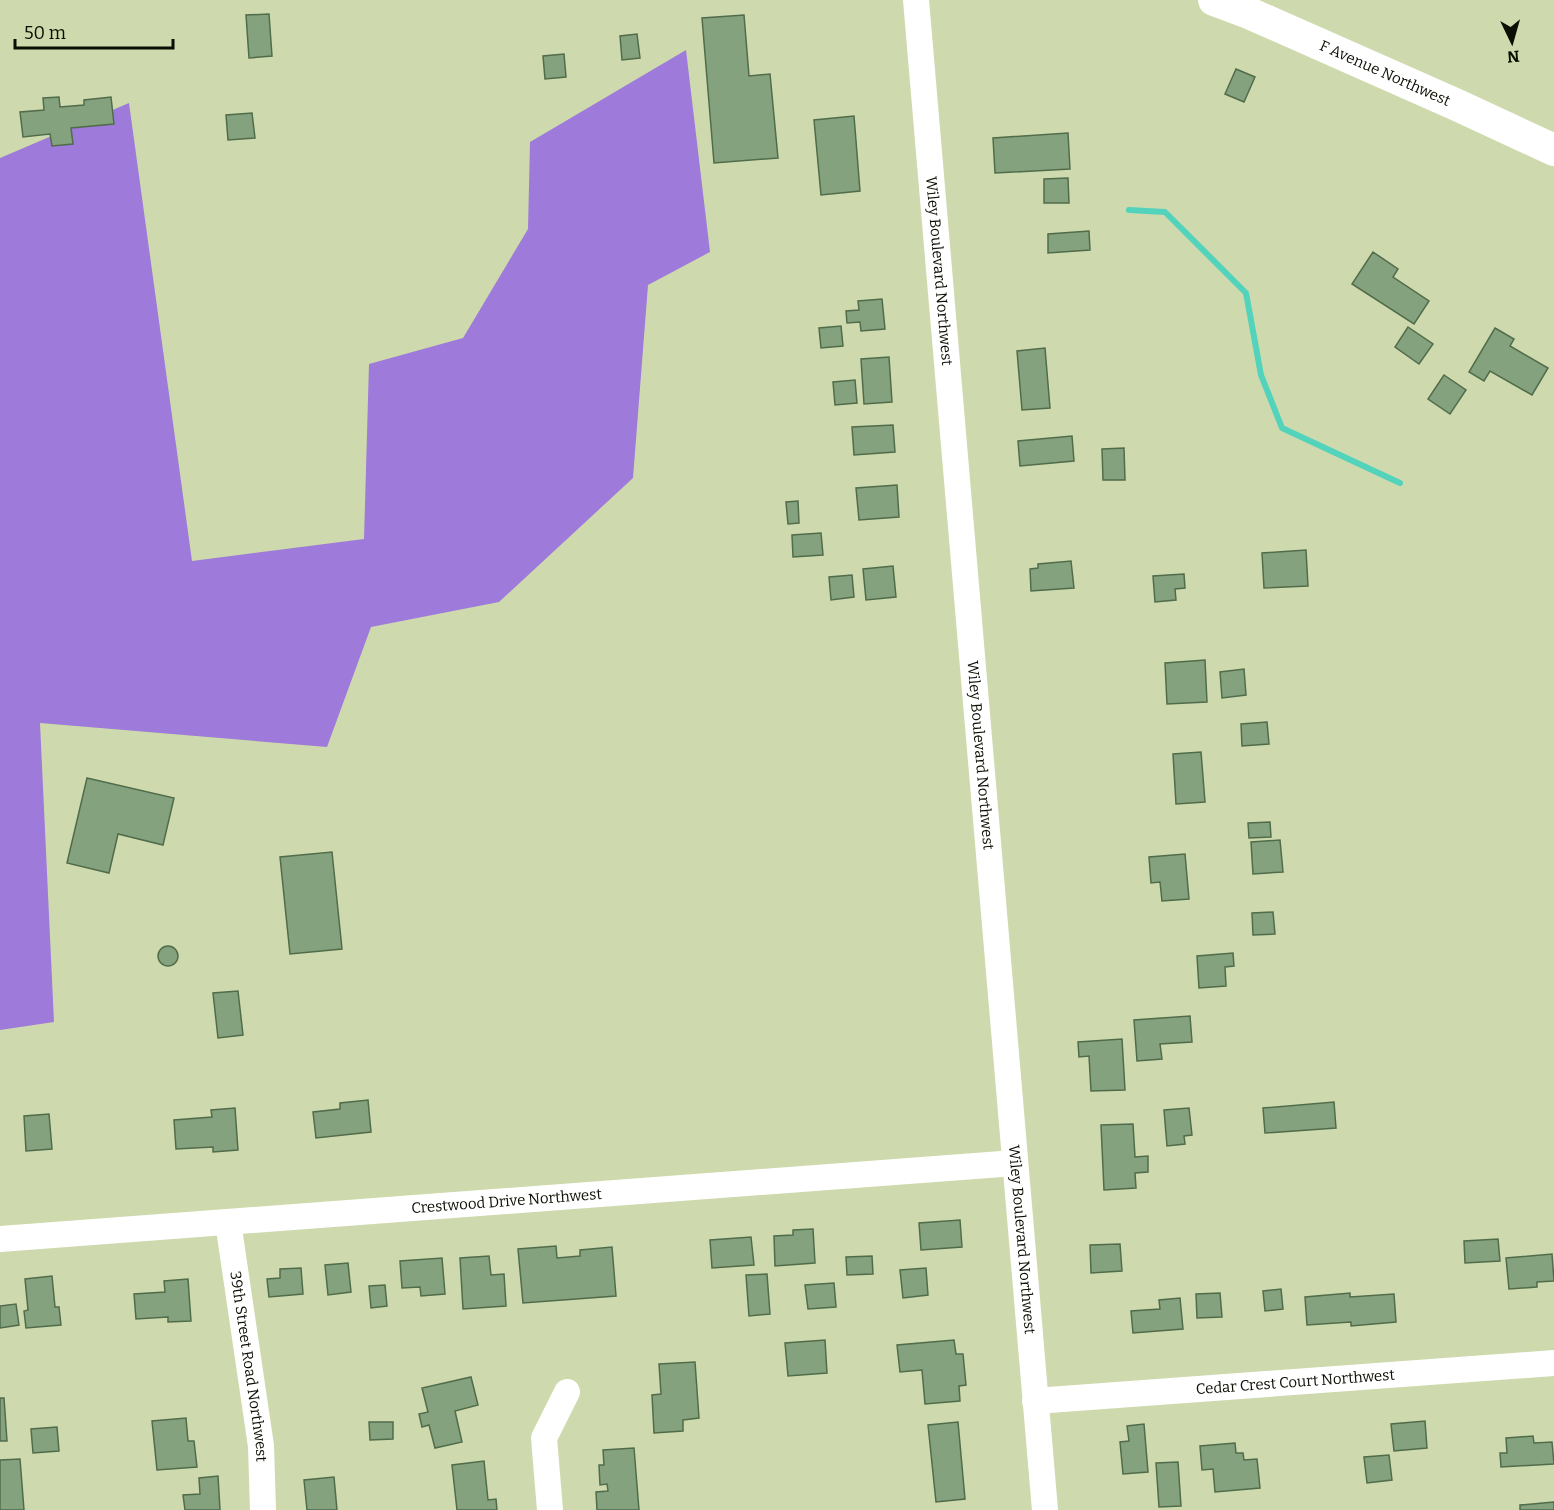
<svg xmlns="http://www.w3.org/2000/svg" width="1554" height="1510" viewBox="0 0 1554 1510" font-family="Bitter,serif">
  <style>
    .forest { fill: #9e7adb }
    .lines { fill: none; stroke-linecap: round; stroke-linejoin: round }
    .stream { stroke: #53d2bc; stroke-width: 6 }
    .building { fill: #84a27e; stroke: #516c4b; stroke-width: 1.5 }
    .minor { stroke: #fff; stroke-width: 26 }
    .major { stroke: #fff; stroke-width: 32 }
    .labels { text-anchor: middle; stroke-width: 6; stroke-linejoin: round; paint-order: stroke }
    .street-label { font-size: 15px; fill: #0b0e02; stroke: #cedaad }
  </style>
  <rect width="100%" height="100%" fill="#cedaad"/>
  <!-- forest -->
  <path class="forest" d="M686,50L710,252L648,285L633,478L499,602L371,627L327,747L40,723L54,1022L0,1030V158L129,103L192,561L364,539L369,364L463,338L528,229L530,142Z"/>
  <g class="lines">
    <!-- stream -->
    <path class="stream" d="M1129,210L1165,212L1246,293L1261,375L1282,428L1400,483"/>
  </g>
  <!-- building -->
  <g class="building">
    <path d="M269,14L272,56L249,58L246,15Z"/>
    <path d="M744,15L749,76L770,74L778,158L714,163L702,18Z"/>
    <path d="M637,34L640,58L622,60L620,36Z"/>
    <path d="M564,54L566,77L545,79L543,56Z"/>
    <path d="M1236,69L1255,77L1244,102L1225,94Z"/>
    <path d="M59,97L60,107L84,105V100L111,97L114,124L71,128L73,144L52,146L50,134L23,137L20,112L44,110L43,98Z"/>
    <path d="M252,113L255,138L228,140L226,115Z"/>
    <path d="M854,116L860,191L821,195L814,120Z"/>
    <path d="M1068,133L1070,169L995,173L993,138Z"/>
    <path d="M1068,178L1069,203H1044V179Z"/>
    <path d="M1089,231L1090,250L1048,253V234Z"/>
    <path d="M1373,252L1398,269L1393,277L1429,301L1414,324L1352,284Z"/>
    <path d="M882,299L885,329L861,331L860,322L847,323L846,311L859,310L858,301Z"/>
    <path d="M841,326L843,346L821,348L819,328Z"/>
    <path d="M1408,327L1433,344L1419,364L1395,347Z"/>
    <path d="M1495,328L1514,339L1510,346L1548,368L1532,395L1490,371L1484,381L1469,372Z"/>
    <path d="M1045,348L1050,408L1022,410L1017,351Z"/>
    <path d="M889,357L892,402L864,404L861,359Z"/>
    <path d="M1444,375L1466,390L1450,414L1428,399Z"/>
    <path d="M855,380L857,403L835,405L833,382Z"/>
    <path d="M893,425L895,452L854,455L852,427Z"/>
    <path d="M1072,436L1074,461L1020,466L1018,441Z"/>
    <path d="M1124,448L1125,480H1103L1102,449Z"/>
    <path d="M897,485L899,517L859,520L856,488Z"/>
    <path d="M798,501L799,523L788,524L786,502Z"/>
    <path d="M821,533L823,555L793,557L792,535Z"/>
    <path d="M1306,550L1308,586L1264,588L1262,553Z"/>
    <path d="M1071,561L1074,588L1031,591L1030,569L1038,568V564Z"/>
    <path d="M893,566L896,597L866,600L863,569Z"/>
    <path d="M1184,574L1185,588L1175,589L1176,600L1155,602L1153,576Z"/>
    <path d="M852,575L854,597L831,600L829,577Z"/>
    <path d="M1205,660L1207,702L1167,704L1165,663Z"/>
    <path d="M1244,669L1246,695L1222,698L1220,672Z"/>
    <path d="M1267,722L1269,744L1242,746L1241,724Z"/>
    <path d="M1201,752L1205,802L1176,804L1173,754Z"/>
    <path d="M87,778L174,798L163,845L118,834L109,873L67,863Z"/>
    <path d="M1270,822L1271,837L1249,838L1248,823Z"/>
    <path d="M1280,840L1283,872L1253,874L1251,842Z"/>
    <path d="M332,852L342,949L290,954L280,857Z"/>
    <path d="M1185,854L1189,899L1162,901L1160,882L1151,883L1149,857Z"/>
    <path d="M1273,912L1275,934L1253,935L1252,913Z"/>
    <circle cx="168" cy="956" r="10"/>
    <path d="M1233,953L1234,966L1225,967L1226,986L1199,988L1197,956Z"/>
    <path d="M238,991L243,1035L218,1038L213,993Z"/>
    <path d="M1190,1016L1192,1042L1160,1044L1162,1059L1137,1061L1134,1020Z"/>
    <path d="M1122,1039L1125,1090L1091,1091L1089,1056L1079,1057L1078,1042Z"/>
    <path d="M368,1100L371,1132L316,1138L313,1112L340,1109V1103Z"/>
    <path d="M1334,1102L1336,1128L1265,1133L1263,1108Z"/>
    <path d="M235,1108L238,1150L213,1152V1147L176,1149L174,1120L212,1117L211,1110Z"/>
    <path d="M1189,1108L1192,1135L1184,1136L1185,1144L1167,1146L1164,1110Z"/>
    <path d="M49,1114L52,1149L26,1151L24,1116Z"/>
    <path d="M1133,1124L1135,1157L1148,1156V1172L1135,1173L1136,1188L1104,1190L1101,1125Z"/>
    <path d="M960,1220L962,1247L921,1250L919,1223Z"/>
    <path d="M813,1229L815,1263L775,1266L774,1236L793,1235V1230Z"/>
    <path d="M751,1237L754,1265L712,1268L710,1240Z"/>
    <path d="M1498,1239L1500,1261L1465,1263L1464,1241Z"/>
    <path d="M1120,1244L1122,1271L1091,1273L1090,1245Z"/>
    <path d="M556,1246L557,1258L580,1256V1250L612,1247L616,1296L523,1303L518,1249Z"/>
    <path d="M1552,1254L1554,1281L1537,1282V1287L1509,1289L1506,1258Z"/>
    <path d="M489,1256L491,1275L504,1274L506,1306L463,1309L460,1258Z"/>
    <path d="M872,1256L873,1274L847,1275L846,1257Z"/>
    <path d="M442,1258L445,1294L421,1296L420,1287L402,1288L400,1261Z"/>
    <path d="M348,1263L351,1292L328,1295L325,1265Z"/>
    <path d="M301,1268L303,1294L269,1297L267,1279L280,1278V1269Z"/>
    <path d="M926,1268L928,1295L903,1298L900,1270Z"/>
    <path d="M767,1274L770,1314L749,1316L746,1275Z"/>
    <path d="M52,1276L55,1307H59L61,1325L26,1328L24,1311L28,1310L25,1279Z"/>
    <path d="M188,1279L191,1321L168,1322V1317L136,1319L134,1294L165,1292L164,1281Z"/>
    <path d="M834,1283L836,1307L808,1309L805,1285Z"/>
    <path d="M385,1285L387,1306L371,1308L369,1286Z"/>
    <path d="M1281,1289L1283,1309L1265,1311L1263,1291Z"/>
    <path d="M1220,1293L1222,1317L1197,1318L1196,1294Z"/>
    <path d="M1350,1293V1297L1394,1294L1396,1322L1351,1326V1322L1307,1325L1305,1297Z"/>
    <path d="M1180,1298L1183,1329L1133,1333L1131,1311L1160,1309L1159,1300Z"/>
    <path d="M16,1304L19,1325L0,1328V1306Z"/>
    <path d="M825,1340L827,1373L788,1376L785,1343Z"/>
    <path d="M954,1340L956,1354H963L966,1385L959,1386L960,1401L925,1404L922,1370L900,1372L897,1345Z"/>
    <path d="M695,1362L699,1418L683,1420V1431L654,1433L652,1395L661,1394L659,1364Z"/>
    <path d="M471,1377L478,1405L455,1411L462,1442L435,1448L429,1425L422,1427L419,1414L428,1412L422,1388Z"/>
    <path d="M0,1398H4L7,1441H0Z"/>
    <path d="M186,1418L188,1441H194L197,1467L157,1470L152,1421Z"/>
    <path d="M1425,1421L1427,1448L1394,1451L1391,1424Z"/>
    <path d="M369,1422H393V1439L370,1440Z"/>
    <path d="M958,1422L965,1499L936,1502L928,1425Z"/>
    <path d="M1144,1424L1148,1472L1123,1474L1120,1442L1129,1441L1127,1426Z"/>
    <path d="M57,1427L59,1451L33,1453L31,1429Z"/>
    <path d="M1533,1436L1534,1443L1552,1442L1554,1464L1501,1467L1500,1453H1507L1506,1438Z"/>
    <path d="M1235,1443L1236,1453H1243L1244,1460L1257,1459L1260,1488L1215,1492L1213,1469L1202,1470L1200,1446Z"/>
    <path d="M634,1448L639,1510H597L596,1492L608,1491L607,1484L600,1485L599,1465H604L603,1450Z"/>
    <path d="M1389,1455L1392,1480L1367,1483L1364,1457Z"/>
    <path d="M20,1459L24,1510H0V1460Z"/>
    <path d="M484,1461L488,1500L496,1499L497,1510H457L452,1465Z"/>
    <path d="M1178,1462L1181,1506L1159,1507L1156,1463Z"/>
    <path d="M218,1476L220,1510H185L183,1495L200,1494L199,1478Z"/>
    <path d="M334,1477L337,1510H307L304,1480Z"/>
    <path d="M1554,1502V1510H1520V1505Z"/>
  </g>
  <g class="lines">
    <!-- minor -->
    <g class="minor">
      <path id="s1" d="M916,0L1045,1510"/>
      <path id="s2" d="M228,1222L261,1446L263,1510"/>
      <path id="s3" d="M0,1239L1015,1163"/>
      <path id="s4" d="M1035,1401L1554,1363"/>
      <path d="M550,1510L544,1438L567,1392"/>
    </g>
    <!-- major -->
    <path class="major" id="s5" d="M1214,0L1249,13L1457,105L1554,150"/>
  </g>
  <g class="labels">
    <!-- street labels -->
    <g class="street-label">
      <text dy="5" stroke="none"><textPath href="#s5" startOffset="186">F Avenue Northwest</textPath></text>
      <text dy="5" stroke="none"><textPath href="#s1" startOffset="272">Wiley Boulevard Northwest</textPath></text>
      <text dy="5" stroke="none"><textPath href="#s1" startOffset="758">Wiley Boulevard Northwest</textPath></text>
      <text dy="5" stroke="none"><textPath href="#s3" startOffset="508">Crestwood Drive Northwest</textPath></text>
      <text dy="5" stroke="none"><textPath href="#s1" startOffset="1244">Wiley Boulevard Northwest</textPath></text>
      <text dy="5" stroke="none"><textPath href="#s2" startOffset="146">39th Street Road Northwest</textPath></text>
      <text dy="5" stroke="none"><textPath href="#s4" startOffset="261">Cedar Crest Court Northwest</textPath></text>
    </g>
  </g>
  <!-- north arrow -->
  <g transform="translate(1512 42) rotate(175)" stroke="#cedaad" stroke-width="4.5" paint-order="stroke">
  <path d="M0-4.5L10 22L0 15L-10 22Z" fill="#0b0e02"/>
  <text y="-9" font-size="16" font-weight="bold" text-anchor="middle" fill="#0b0e02">N</text>
  </g>
  <!-- scale -->
  <path d="M15 39v9h158v-9" fill="none" stroke="#0b0e02" stroke-width="3"/>
  <text x="24" y="39" font-size="18" fill="#0b0e02" stroke="#cedaad" stroke-width="4.5" paint-order="stroke">50 m</text>
</svg>
